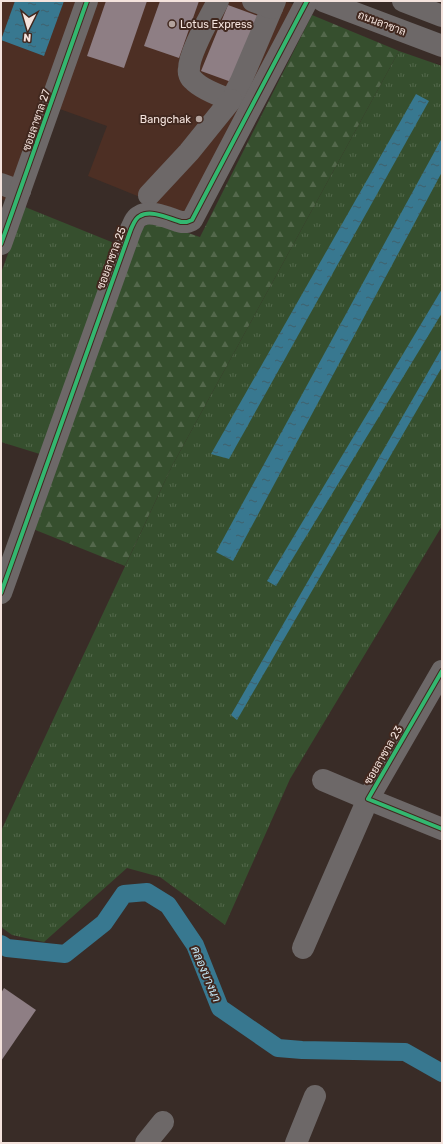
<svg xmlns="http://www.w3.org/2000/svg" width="443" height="1144" viewBox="0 0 443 1144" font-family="Rubik,Sarabun,sans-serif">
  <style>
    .built { fill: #4d2f24 }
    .grass { fill: url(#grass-tufts) }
    .forest { fill: url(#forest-firs) }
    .water { fill: url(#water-ripples) }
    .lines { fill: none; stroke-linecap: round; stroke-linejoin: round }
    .canal { stroke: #387890; stroke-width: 18 }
    .building { fill: #8e7e84 }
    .minor { stroke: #6d6868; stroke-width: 22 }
    .cycleway-casing { stroke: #41281f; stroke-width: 6 }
    .cycleway { stroke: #33b770; stroke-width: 4 }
    .poi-dot { fill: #b3a39d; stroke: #41281f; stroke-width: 1.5 }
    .labels { text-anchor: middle; stroke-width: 4; stroke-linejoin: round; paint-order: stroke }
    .street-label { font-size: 11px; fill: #f4e3dd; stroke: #41281f }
    .poi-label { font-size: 11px; fill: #f4e3dd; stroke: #41281f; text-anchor: start }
    .water-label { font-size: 12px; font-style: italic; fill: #c3e9f8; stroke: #41281f }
  </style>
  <defs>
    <pattern id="grass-tufts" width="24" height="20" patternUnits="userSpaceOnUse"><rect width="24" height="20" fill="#364f2e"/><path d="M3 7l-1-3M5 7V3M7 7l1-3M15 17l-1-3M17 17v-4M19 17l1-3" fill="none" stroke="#54684c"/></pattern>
    <pattern id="forest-firs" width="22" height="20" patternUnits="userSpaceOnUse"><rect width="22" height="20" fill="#364f2e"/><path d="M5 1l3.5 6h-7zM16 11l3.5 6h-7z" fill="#54684c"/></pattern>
    <pattern id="water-ripples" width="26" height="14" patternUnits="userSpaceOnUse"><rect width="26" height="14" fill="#387890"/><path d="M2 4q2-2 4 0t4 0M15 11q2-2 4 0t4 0" fill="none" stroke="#40616d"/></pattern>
  </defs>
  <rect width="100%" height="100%" fill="#392c27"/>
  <!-- built -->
  <path class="built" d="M1,1H284L298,6L187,216L88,176L107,126L57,108L25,207L1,199Z"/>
  <!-- grass -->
  <g class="grass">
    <path d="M399,51L442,66V526L290,779L225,925L160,877L127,868L44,942L12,935L1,927V831L172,466Z"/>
    <path d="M25,207L119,245L43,455L1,442V273Z"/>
  </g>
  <!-- forest -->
  <path class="forest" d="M312,15L399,51L172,466L125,566L33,529L137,234L147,224L158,223L200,237Z"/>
  <!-- water -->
  <g class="water">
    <path d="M15,1H64L44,56L1,40Z"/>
    <path d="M416,94L429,101L229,459L211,454Z"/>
    <path d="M442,138V172L233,561L216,552Z"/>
    <path d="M442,289V313L276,586L267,581Z"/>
    <path d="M442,348V367L237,720L231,715Z"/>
  </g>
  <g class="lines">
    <!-- canal -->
    <path class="canal" d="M1,944L7,948L65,954L104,923L124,894L147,892L168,905L195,945L220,1008L278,1048L302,1050L405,1052L442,1073"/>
  </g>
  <!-- building -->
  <g class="building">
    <path d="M106,1H147L124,68L87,56Z"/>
    <path d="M160,1H199L179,58L144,46Z"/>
    <path d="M228,5L261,17L234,83L201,71Z"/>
    <path d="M4,988L36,1010L1,1061V993Z"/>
  </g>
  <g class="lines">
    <!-- minor -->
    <g class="minor">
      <path d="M218,1C210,17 189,53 189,69C188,73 190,78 193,80C201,89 220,96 231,100L241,81L275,1"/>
      <path d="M253,1L272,8"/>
      <path d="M323,1L442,46"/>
      <path d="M403,1L442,16"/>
      <path d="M1,184L20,191"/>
      <path d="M149,195L189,152L231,100"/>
      <path d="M1,244L87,1"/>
      <path d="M1,593L131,229C133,225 135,218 140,216C151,209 170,219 181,222H187L192,220L307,1"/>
      <path d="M442,671L368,799L442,829"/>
      <path d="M303,948L368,799L323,780"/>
      <path d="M146,1143L163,1122"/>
      <path d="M296,1143L315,1096"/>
    </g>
    <defs>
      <g id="cycleway">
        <path d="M1,244L87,1"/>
        <path d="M1,593L131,229C133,225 135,218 140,216C151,209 170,219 181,222H187L192,220L307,1"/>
        <path d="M442,671L368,799L442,829"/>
      </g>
    </defs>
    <!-- cycleway casing -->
    <use href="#cycleway" class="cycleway-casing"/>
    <!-- cycleway -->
    <use href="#cycleway" class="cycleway"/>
  </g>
  <!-- markers -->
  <g class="poi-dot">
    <circle cx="172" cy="24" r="4"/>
    <circle cx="199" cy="119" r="4"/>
  </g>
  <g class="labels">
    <!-- street labels -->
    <g class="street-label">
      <text transform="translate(382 23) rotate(21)" y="4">ถนนลาซาล</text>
      <text transform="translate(36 120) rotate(-71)" y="4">ซอยลาซาล 27</text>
      <text transform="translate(111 258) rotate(-70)" y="4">ซอยลาซาล 25</text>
      <text transform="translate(383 755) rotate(-60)" y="4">ซอยลาซาล 23</text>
    </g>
    <!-- poi labels -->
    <g class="poi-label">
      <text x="180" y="28">Lotus Express</text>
      <text x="191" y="123" text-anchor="end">Bangchak</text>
    </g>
    <!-- water labels -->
    <g class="water-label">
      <text transform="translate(206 974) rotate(67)" y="4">คลองบางนา</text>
    </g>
  </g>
  <!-- border -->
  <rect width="443" height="1144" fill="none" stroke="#f4e3dd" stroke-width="4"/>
  <!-- north arrow -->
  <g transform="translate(28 28) rotate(185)" stroke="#41281f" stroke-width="3" paint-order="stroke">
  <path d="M0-3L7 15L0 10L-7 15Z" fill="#f4e3dd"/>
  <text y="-6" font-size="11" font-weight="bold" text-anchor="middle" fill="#f4e3dd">N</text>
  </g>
</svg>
